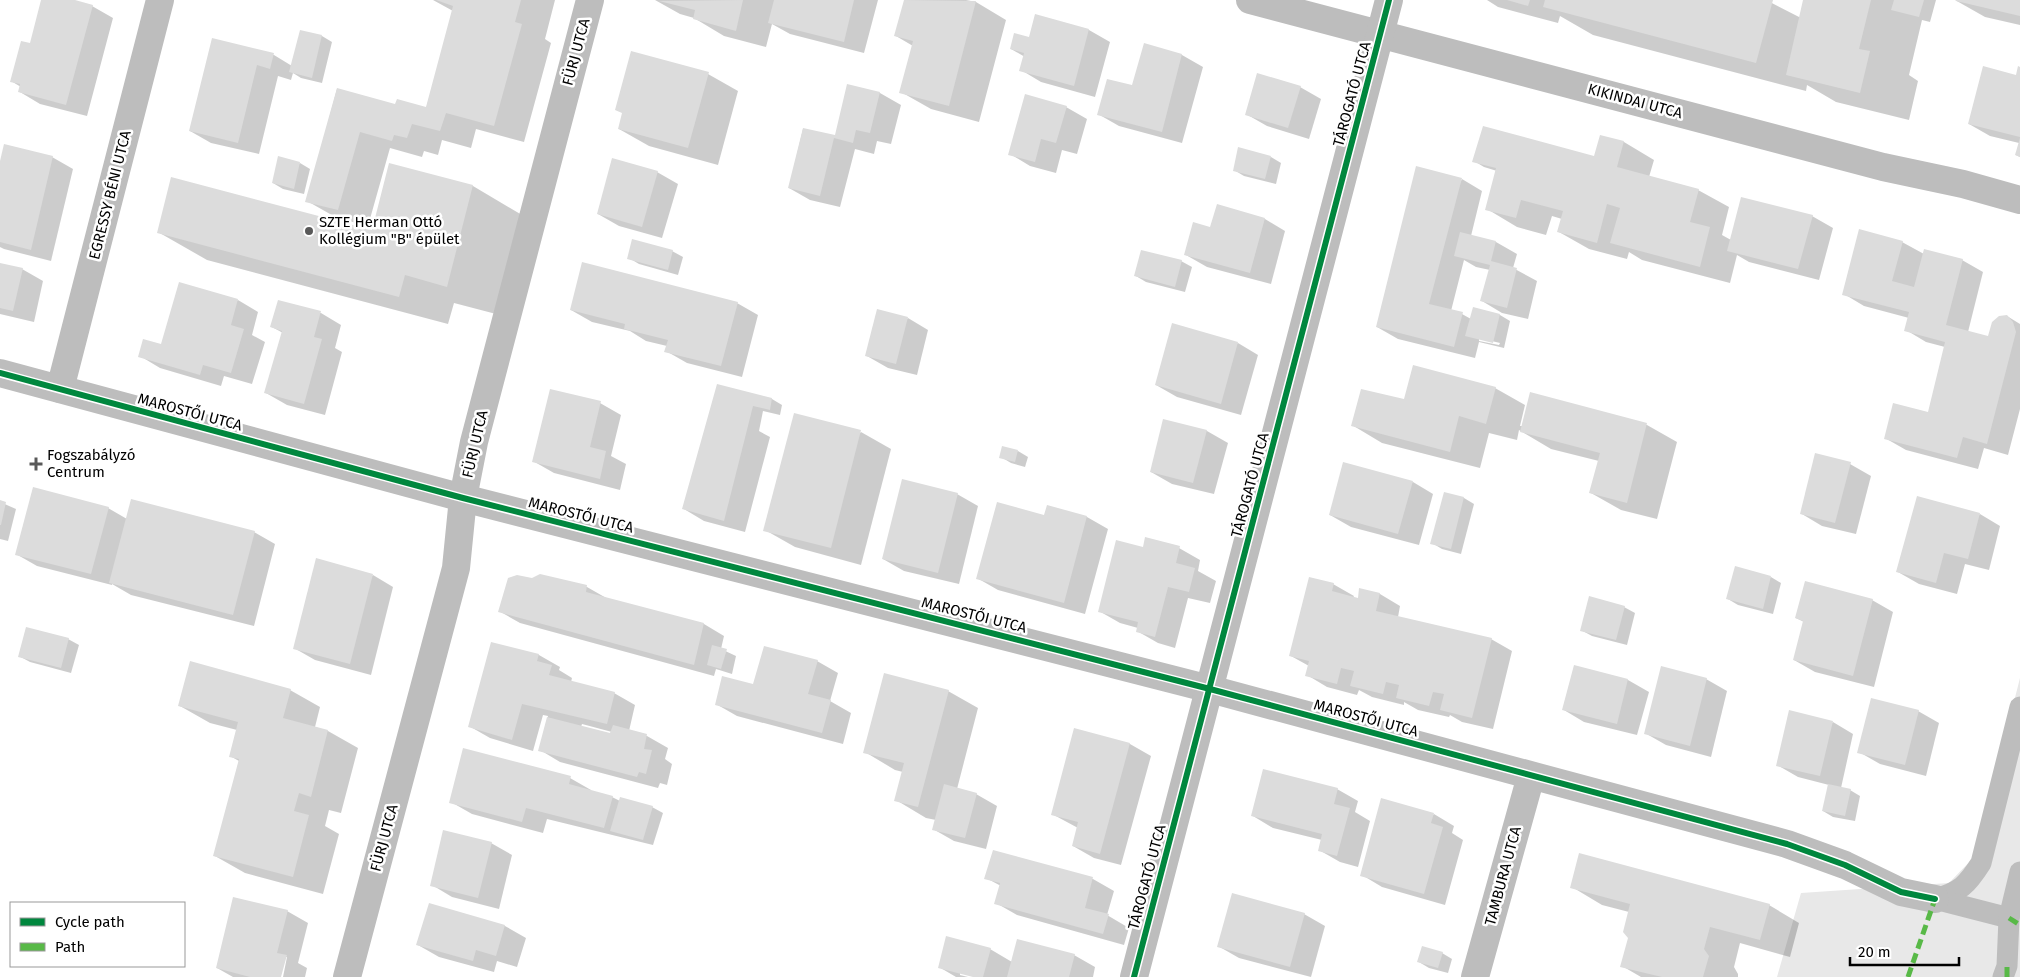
<svg xmlns="http://www.w3.org/2000/svg" width="2020" height="977" viewBox="0 0 2020 977" font-family="'Fira Sans',sans-serif">
  <style>
    .green { fill: #e8e8e8 }
    .shadow { fill: #0003; fill-rule: evenodd }
    .building { fill: #dcdcdc }
    .lines { fill: none; stroke-linecap: round; stroke-linejoin: round }
    .service { stroke: #bdbdbd; stroke-width: 21 }
    .minor { stroke: #bdbdbd; stroke-width: 28 }
    .quiet { stroke: #58b947; stroke-width: 5; stroke-dasharray: 10 5; stroke-linecap: butt }
    .cycleway-casing { stroke: #fff; stroke-width: 9 }
    .cycleway { stroke: #00873e; stroke-width: 6 }
    .poi-dot { fill: #595959; stroke: #fff; stroke-width: 2 }
    .labels { text-anchor: middle; stroke-width: 5; stroke-linejoin: round; paint-order: stroke }
    .street-label { font-size: 15px; fill: #000; stroke: #fff }
    .poi-label { font-size: 15px; fill: #000; stroke: #fff; text-anchor: start }
  </style>
  <rect width="100%" height="100%" fill="#fff"/>
  <!-- green -->
  <path class="green" d="M2020,678V977H1777L1801,893L1949,883L1975,856Z"/>
  <!-- shadow -->
  <g class="shadow">
    <path d="M43,0H70L92,6L113,18L87,116L40,104L20,92L21,87L11,81L31,45Z"/>
    <path d="M433,0H555L545,39L551,43L524,142L476,129L471,148L442,140L438,155L424,151L422,157L390,148L368,226L337,218L307,201L337,89L396,105L426,109L453,11Z"/>
    <path d="M655,0H878L864,53L790,34L772,24L766,47L724,36L694,18L680,14Z"/>
    <path d="M905,0H966L976,2L1006,20L979,122L931,109L901,92L913,46L896,36Z"/>
    <path d="M1487,0H1766L1801,18L1805,0H1936L1930,22L1922,20L1909,75L1918,81L1909,120L1836,102L1807,85L1806,91L1593,35L1560,16L1558,23L1498,7Z"/>
    <path d="M1955,0H2020V25L1985,17Z"/>
    <path d="M1036,16L1089,30L1110,42L1095,97L1041,82L1021,70L1025,57L1011,49L1030,38Z"/>
    <path d="M301,31L322,36L332,42L322,83L301,78L293,73L291,80L278,76L259,154L211,143L190,131L213,40L274,55L292,66Z"/>
    <path d="M1145,45L1182,55L1203,67L1182,143L1119,126L1098,114L1133,87Z"/>
    <path d="M2020,68V157L2016,155L2019,143L1990,136L1969,124L2017,76Z"/>
    <path d="M708,74L738,91L718,165L649,146L619,129Z"/>
    <path d="M848,85L880,93L901,105L891,144L877,141L874,154L855,149L840,207L810,200L789,188L803,129L836,137Z"/>
    <path d="M1300,87L1321,99L1309,139L1267,126L1246,114Z"/>
    <path d="M1066,107L1087,119L1077,154L1062,150L1056,173L1030,166L1010,154Z"/>
    <path d="M1601,136L1624,142L1654,160L1649,177L1698,190L1729,207L1722,235L1731,240L1812,216L1833,228L1819,280L1749,262L1737,255L1730,283L1642,260L1629,252L1627,259L1589,249L1559,232L1562,219L1552,216L1546,235L1517,227L1487,209L1497,171L1484,167L1474,161L1595,158Z"/>
    <path d="M52,157L73,169L51,261L4,249L0,247V166Z"/>
    <path d="M1271,157L1281,163L1276,184L1244,176L1234,170Z"/>
    <path d="M300,163L310,169L304,194L283,189L273,183Z"/>
    <path d="M390,164L473,186L522,215L496,314L454,303L448,324L207,260L158,232L373,231Z"/>
    <path d="M657,172L678,184L662,238L619,226L598,214Z"/>
    <path d="M1462,179L1482,191L1471,236L1496,242L1517,254L1513,268L1537,281L1528,319L1502,313L1482,301L1490,270L1476,267L1464,260L1451,311L1462,314L1471,319L1474,309L1500,315L1510,321L1504,348L1479,342L1475,358L1398,339L1377,327ZM1479,338L1500,343L1499,345L1479,341Z"/>
    <path d="M1265,219L1285,231L1271,284L1207,267L1186,255L1211,228Z"/>
    <path d="M1902,242L1924,254L1962,260L1983,272L1968,332L1989,338L2007,316L2020,324V409L2008,455L1984,448L1978,469L1906,450L1885,438L1929,413L1945,347L1926,342L1906,330L1909,318L1864,306L1844,294Z"/>
    <path d="M672,251L683,257L678,275L639,264L629,258Z"/>
    <path d="M1181,261L1192,267L1185,292L1146,282L1136,276Z"/>
    <path d="M0,264L22,269L43,281L34,322L0,314Z"/>
    <path d="M238,300L258,312L252,335L265,342L252,384L224,376L221,386L160,368L140,356L162,346Z"/>
    <path d="M279,301L321,313L341,325L335,348L342,352L325,415L287,405L266,393L283,333L272,327Z"/>
    <path d="M737,303L758,315L742,377L687,363L666,351L667,346L646,341L630,331L592,322L571,310Z"/>
    <path d="M908,318L928,330L917,375L888,368L867,356Z"/>
    <path d="M1238,343L1258,355L1241,415L1177,397L1156,385Z"/>
    <path d="M718,385L772,399L782,405L780,415L763,411L759,431L770,437L745,532L704,521L684,509Z"/>
    <path d="M1495,388L1525,405L1520,426H1522L1531,394L1647,425L1677,442L1657,519L1621,510L1591,493L1599,461L1551,449L1519,430L1517,440L1489,433L1480,468L1382,443L1352,425L1404,401Z"/>
    <path d="M600,403L621,415L611,456L626,464L620,490L554,473L533,461Z"/>
    <path d="M1164,420L1207,431L1228,443L1214,494L1172,484L1151,472Z"/>
    <path d="M861,432L891,449L861,565L795,547L765,530Z"/>
    <path d="M1018,451L1028,457L1025,467L1011,463L1001,457Z"/>
    <path d="M1850,464L1871,476L1856,534L1822,526L1802,514Z"/>
    <path d="M1413,482L1433,494L1419,545L1351,527L1330,515Z"/>
    <path d="M1445,493L1464,498L1474,504L1461,554L1442,549L1432,543Z"/>
    <path d="M957,494L978,506L959,584L904,571L883,559Z"/>
    <path d="M0,502L16,509L8,541L0,539Z"/>
    <path d="M1048,507L1087,517L1108,529L1085,614L998,590L977,578L1045,517Z"/>
    <path d="M108,508L127,519L254,532L275,544L254,626L131,595L112,584V585L37,566L16,554Z"/>
    <path d="M1980,514L2000,526L1989,570L1965,564L1957,594L1919,584L1898,572Z"/>
    <path d="M1179,548L1200,560L1198,571L1216,581L1210,603L1188,598L1175,648L1158,643L1137,631L1138,628L1120,623L1099,611L1144,549Z"/>
    <path d="M373,575L393,587L371,675L315,660L294,648Z"/>
    <path d="M540,575L587,587L608,599L704,624L724,636L721,649L736,656L732,674L716,669L714,676L520,623L499,611L532,579Z"/>
    <path d="M1771,577L1781,583L1773,614L1738,605L1728,599Z"/>
    <path d="M1333,584L1354,596L1353,598L1359,600L1360,590L1380,594L1400,606L1398,617L1491,639L1512,651L1493,729L1462,722L1450,715L1449,717L1418,710L1404,702V705L1372,697L1359,690L1357,695L1327,687L1307,675L1309,666L1291,656Z"/>
    <path d="M1872,600L1893,612L1874,687L1815,672L1794,660L1804,622L1796,618Z"/>
    <path d="M1624,607L1635,613L1627,645L1592,636L1581,630Z"/>
    <path d="M68,639L79,645L71,673L30,662L19,656Z"/>
    <path d="M492,643L539,655L560,667L559,670L572,678L571,682L614,693L635,705L629,731L647,736L668,748L665,759L672,764L667,785L660,783L658,788L560,762L540,750L548,716L543,715L533,751L490,738L469,726ZM582,724L612,732L611,734L581,727Z"/>
    <path d="M817,661L838,673L830,701L851,713L843,744L737,716L716,704L754,686Z"/>
    <path d="M1575,666L1628,680L1649,692L1637,735L1584,722L1564,710Z"/>
    <path d="M1706,679L1727,691L1711,757L1666,745L1645,733Z"/>
    <path d="M290,690L320,707L315,727L328,731L358,748L341,813L329,810L325,826L339,834L323,894L245,873L215,856L239,761L230,756L237,730L210,723L180,706Z"/>
    <path d="M948,691L978,708L957,789L976,794L997,806L986,849L954,841L933,829L936,820L926,818L896,800L903,772L895,770L865,752Z"/>
    <path d="M1918,711L1939,723L1926,776L1880,764L1859,752Z"/>
    <path d="M1833,722L1853,734L1841,788L1850,790L1860,796L1855,821L1833,817L1823,811L1829,785L1798,777L1777,765Z"/>
    <path d="M1075,729L1130,744L1151,756L1121,865L1094,858L1073,846L1078,828L1052,814Z"/>
    <path d="M570,778L591,790V791L612,797L620,801L652,807L663,813L653,845L547,819L543,833L472,814L451,802Z"/>
    <path d="M1337,789L1358,801L1355,812L1370,821L1358,867L1340,862L1319,850L1322,840L1273,828L1253,816Z"/>
    <path d="M1434,814L1454,826L1452,833L1463,840L1445,905L1382,887L1362,875Z"/>
    <path d="M491,843L512,855L499,909L452,897L432,885Z"/>
    <path d="M994,851L1093,879L1114,891L1107,915L1129,928L1124,945L1017,915L996,903L1001,886L986,878Z"/>
    <path d="M1572,887L1769,905L1799,923L1790,957L1740,943L1734,967L1738,974V977H1641L1622,966L1629,937V912L1602,905Z"/>
    <path d="M430,904L505,926L526,938L517,967L497,961L494,972L439,957L418,945Z"/>
    <path d="M287,911L308,923L298,963L307,968L305,977H283L287,957H285L280,977H233L217,968Z"/>
    <path d="M1304,914L1325,926L1311,977L1239,958L1218,946Z"/>
    <path d="M990,949L1012,962L1074,955L1095,967L1093,977H978L960,972V975L968,977H956L939,967Z"/>
    <path d="M1442,953L1452,959L1448,973L1429,968L1419,962Z"/>
  </g>
  <!-- building -->
  <g class="building">
    <path d="M41,0H75L93,5L66,105L18,92L20,84L10,82L21,41L30,43Z"/>
    <path d="M436,0H521L515,22L522,24L494,126L446,113L440,131L412,124L407,138L394,135L392,141L360,132L338,210L305,202L337,88L395,104L397,99L426,107L453,6Z"/>
    <path d="M743,0L736,31L693,19L695,10L659,1Z"/>
    <path d="M774,0H854L844,42L768,23Z"/>
    <path d="M904,0L976,1L949,106L899,93L913,41L894,36Z"/>
    <path d="M1507,0H1530L1528,6Z"/>
    <path d="M1545,0H1773L1756,63L1543,7Z"/>
    <path d="M1803,0H1871L1859,49L1870,51L1860,93L1786,75Z"/>
    <path d="M1894,0H1924L1919,17L1891,10Z"/>
    <path d="M1956,0H2020V16L1956,1Z"/>
    <path d="M1035,14L1089,29L1074,86L1019,71L1024,53L1010,49L1014,33L1029,37Z"/>
    <path d="M300,30L322,35L312,78L289,72Z"/>
    <path d="M212,38L274,53L270,69L257,65L238,143L189,131Z"/>
    <path d="M1144,43L1182,54L1162,132L1097,115L1107,79L1132,85Z"/>
    <path d="M631,51L709,72L688,148L618,129L622,113L615,110Z"/>
    <path d="M1983,66L2016,75L2018,66L2020,67V137L1968,124Z"/>
    <path d="M1257,73L1301,86L1288,128L1245,115Z"/>
    <path d="M847,84L880,92L870,133L856,130L853,143L834,138L820,196L788,188L803,128L835,135Z"/>
    <path d="M1025,94L1067,106L1056,143L1041,139L1035,162L1008,155Z"/>
    <path d="M1483,126L1594,156L1600,135L1624,141L1617,167L1699,189L1690,222L1710,227L1700,267L1610,243L1620,208L1607,204L1597,243L1557,232L1563,211L1521,200L1516,218L1485,210L1496,168L1472,162Z"/>
    <path d="M2020,138V157L2015,155Z"/>
    <path d="M4,144L53,156L31,250L0,242V161Z"/>
    <path d="M1238,147L1271,156L1265,179L1233,171Z"/>
    <path d="M278,156L300,162L294,189L272,183Z"/>
    <path d="M612,158L658,171L642,227L597,214Z"/>
    <path d="M389,163L473,185L447,287L405,275L399,297L157,233L171,177L372,230Z"/>
    <path d="M1416,166L1462,178L1429,304L1463,312L1454,347L1376,327Z"/>
    <path d="M1741,197L1813,215L1798,269L1727,251Z"/>
    <path d="M1217,204L1265,218L1250,273L1184,255L1193,222L1210,227Z"/>
    <path d="M1859,229L1903,241L1892,281L1914,287L1924,249L1963,259L1946,325L1988,336L1992,322L1999,316L2007,315L2013,322L2016,332L1987,444L1963,437L1957,458L1884,439L1893,403L1928,412L1945,342L1904,331L1909,312L1842,295Z"/>
    <path d="M1460,232L1496,241L1491,261L1517,268L1507,308L1480,301L1490,265L1454,256Z"/>
    <path d="M632,239L673,250L668,270L627,259Z"/>
    <path d="M1141,250L1182,260L1175,287L1134,276Z"/>
    <path d="M582,262L738,302L721,366L664,352L668,340L624,329L625,324L570,310Z"/>
    <path d="M0,263L23,268L13,311L0,308Z"/>
    <path d="M179,282L238,299L231,325L244,329L231,373L203,365L200,375L138,357L143,339L161,344Z"/>
    <path d="M278,300L321,311L314,337L322,339L304,404L264,393L282,331L270,327Z"/>
    <path d="M1473,307L1500,314L1493,343L1465,336Z"/>
    <path d="M877,309L908,317L896,364L865,356Z"/>
    <path d="M1172,323L1238,342L1221,404L1155,385Z"/>
    <path d="M1413,365L1496,387L1486,424L1459,416L1450,452L1351,426L1361,389L1404,399Z"/>
    <path d="M717,384L772,398L770,410L753,406L724,521L682,509Z"/>
    <path d="M550,389L601,401L590,447L606,451L600,479L532,462Z"/>
    <path d="M1530,392L1647,423L1627,503L1589,493L1600,453L1520,432Z"/>
    <path d="M794,413L861,430L831,548L763,531Z"/>
    <path d="M1163,419L1207,430L1193,483L1150,472Z"/>
    <path d="M1002,446L1018,450L1015,462L999,458Z"/>
    <path d="M1815,453L1851,462L1835,523L1800,514Z"/>
    <path d="M1343,462L1413,481L1398,534L1329,515Z"/>
    <path d="M902,479L958,493L938,573L882,559Z"/>
    <path d="M33,487L109,507L91,574L15,555Z"/>
    <path d="M1444,492L1464,497L1451,549L1430,544Z"/>
    <path d="M1917,496L1980,513L1968,559L1944,553L1936,583L1896,572Z"/>
    <path d="M131,499L255,531L233,615L109,583Z"/>
    <path d="M0,500L6,502L1,525H0Z"/>
    <path d="M997,502L1044,515L1047,505L1087,516L1064,603L976,579Z"/>
    <path d="M1145,537L1180,546L1176,563L1195,568L1189,592L1168,587L1155,637L1136,632L1138,622L1098,612L1116,540L1143,547Z"/>
    <path d="M316,558L373,574L350,664L293,649Z"/>
    <path d="M1735,566L1771,576L1763,609L1726,599Z"/>
    <path d="M540,574L587,585L586,592L704,623L694,665L498,612L508,578L517,575L532,578Z"/>
    <path d="M1309,577L1334,583L1332,591L1358,598L1359,588L1380,593L1376,611L1492,638L1472,718L1440,710L1444,694L1433,692L1429,706L1396,698L1399,685L1386,682L1383,694L1350,686L1354,671L1341,668L1337,684L1305,676L1309,661L1289,656Z"/>
    <path d="M1805,581L1873,599L1853,676L1793,660L1803,621L1795,618Z"/>
    <path d="M1589,596L1625,606L1616,640L1580,631Z"/>
    <path d="M26,627L69,638L61,668L18,657Z"/>
    <path d="M491,642L539,654L537,661L552,665L549,675L615,692L607,724L522,704L512,740L468,727Z"/>
    <path d="M712,645L727,649L721,669L707,665Z"/>
    <path d="M764,646L818,660L808,694L831,700L822,733L715,705L722,676L753,684Z"/>
    <path d="M190,661L291,689L283,718L328,730L311,797L299,793L294,811L309,815L293,877L213,856L239,759L229,757L238,722L178,706Z"/>
    <path d="M1574,665L1628,679L1617,724L1562,710Z"/>
    <path d="M1661,666L1707,678L1690,746L1644,734Z"/>
    <path d="M884,673L949,690L918,807L894,801L904,763L863,753Z"/>
    <path d="M1871,698L1919,710L1905,765L1857,753Z"/>
    <path d="M1789,710L1833,721L1820,776L1776,766Z"/>
    <path d="M547,717L610,733L613,725L647,734L644,749L652,750L646,774L639,772L637,777L538,751Z"/>
    <path d="M1074,728L1130,743L1100,854L1072,846L1078,822L1051,815Z"/>
    <path d="M463,748L571,776L569,784L613,796L604,828L526,808L522,822L449,803Z"/>
    <path d="M1263,769L1338,788L1334,804L1350,808L1337,856L1318,851L1322,834L1251,816Z"/>
    <path d="M944,784L977,793L965,838L932,830Z"/>
    <path d="M1828,784L1851,789L1845,816L1822,811Z"/>
    <path d="M620,797L653,806L643,840L610,831Z"/>
    <path d="M1381,798L1434,813L1431,823L1443,827L1424,894L1360,876Z"/>
    <path d="M443,830L492,842L478,898L430,886Z"/>
    <path d="M993,850L1093,877L1085,908L1109,914L1103,934L994,904L1000,883L984,879Z"/>
    <path d="M1579,853L1770,904L1760,940L1710,927L1704,949L1709,956L1703,977H1662L1620,967L1628,938L1623,932L1630,904L1570,888Z"/>
    <path d="M1232,893L1305,913L1290,967L1217,947Z"/>
    <path d="M233,897L288,910L277,953L287,955L281,977H250L216,968Z"/>
    <path d="M429,903L505,925L496,956L476,950L473,961L416,945Z"/>
    <path d="M946,936L991,948L983,977H973L938,968Z"/>
    <path d="M1017,939L1075,954L1069,977H1007Z"/>
    <path d="M1422,946L1443,952L1438,968L1417,962Z"/>
  </g>
  <g class="lines">
    <!-- service -->
    <g class="service">
      <path d="M1935,899C1960,892 1967,885 1981,863L2020,707"/>
      <path d="M1935,899L2009,918"/>
      <path d="M2003,977L2007,966L2009,918L2020,872"/>
    </g>
    <!-- minor -->
    <g class="minor">
      <path d="M1250,0L1883,167L1963,184L2020,200"/>
      <path d="M0,373L463,498L1210,689L1787,844L1845,865L1901,892L1935,899"/>
      <path d="M60,389L160,0"/>
      <path d="M347,977L456,568L463,498L474,442L590,0"/>
      <path d="M1134,977L1389,0"/>
      <path d="M1475,977L1531,776"/>
    </g>
    <!-- quiet -->
    <g class="quiet">
      <path d="M2009,918L2020,925"/>
      <path d="M1908,977L1935,899"/>
      <path d="M2007,977V966"/>
    </g>
    <defs>
      <g id="cycleway">
        <path d="M0,373L463,498L1210,689L1787,844L1845,865L1901,892L1935,899"/>
        <path d="M1134,977L1389,0"/>
      </g>
    </defs>
    <!-- cycleway casing -->
    <use href="#cycleway" class="cycleway-casing"/>
    <!-- cycleway -->
    <use href="#cycleway" class="cycleway"/>
  </g>
  <!-- markers -->
  <g class="poi-dot">
    <circle cx="309" cy="231" r="5"/>
    <path d="M33.5 456.5h5v5h5v5h-5v5h-5v-5h-5v-5h5z"/>
  </g>
  <g class="labels">
    <!-- street labels -->
    <g class="street-label">
      <text transform="translate(576 52) rotate(-75)" y="5">FÜRJ UTCA</text>
      <text transform="translate(1352 94) rotate(-75)" y="5">TÁROGATÓ UTCA</text>
      <text transform="translate(1635 101) rotate(15)" y="5">KIKINDAI UTCA</text>
      <text transform="translate(110 195) rotate(-76)" y="5">EGRESSY BÉNI UTCA</text>
      <text transform="translate(190 412) rotate(15)" y="5">MAROSTŐI UTCA</text>
      <text transform="translate(475 444) rotate(-77)" y="5">FÜRJ UTCA</text>
      <text transform="translate(1250 485) rotate(-75)" y="5">TÁROGATÓ UTCA</text>
      <text transform="translate(581 515) rotate(14)" y="5">MAROSTŐI UTCA</text>
      <text transform="translate(974 615) rotate(14)" y="5">MAROSTŐI UTCA</text>
      <text transform="translate(1366 718) rotate(15)" y="5">MAROSTŐI UTCA</text>
      <text transform="translate(384 838) rotate(-75)" y="5">FÜRJ UTCA</text>
      <text transform="translate(1503 876) rotate(-75)" y="5">TAMBURA UTCA</text>
      <text transform="translate(1147 877) rotate(-75)" y="5">TÁROGATÓ UTCA</text>
    </g>
    <!-- poi labels -->
    <g class="poi-label">
      <text x="319" y="227">SZTE Herman Ottó<tspan x="319" dy="17">Kollégium "B" épület</tspan></text>
      <text x="47" y="460">Fogszabályzó<tspan x="47" dy="17">Centrum</tspan></text>
    </g>
  </g>
  <!-- legend -->
  <rect x="10" y="902" width="175" height="65" fill="#ffffff" stroke="#999999"/>
  <rect x="20" y="918" width="25" height="8" fill="#00873e" stroke="#999999"/>
  <text x="55" y="927" font-size="15" fill="#000000">Cycle path</text>
  <rect x="20" y="943" width="25" height="8" fill="#58b947" stroke="#999999"/>
  <text x="55" y="952" font-size="15" fill="#000000">Path</text>
  <!-- scale -->
  <path d="M1850 957v8h109v-8" fill="none" stroke="#000000" stroke-width="2.5"/>
  <text x="1858" y="957" font-size="15" fill="#000000" stroke="#ffffff" stroke-width="4" paint-order="stroke">20 m</text>
</svg>
